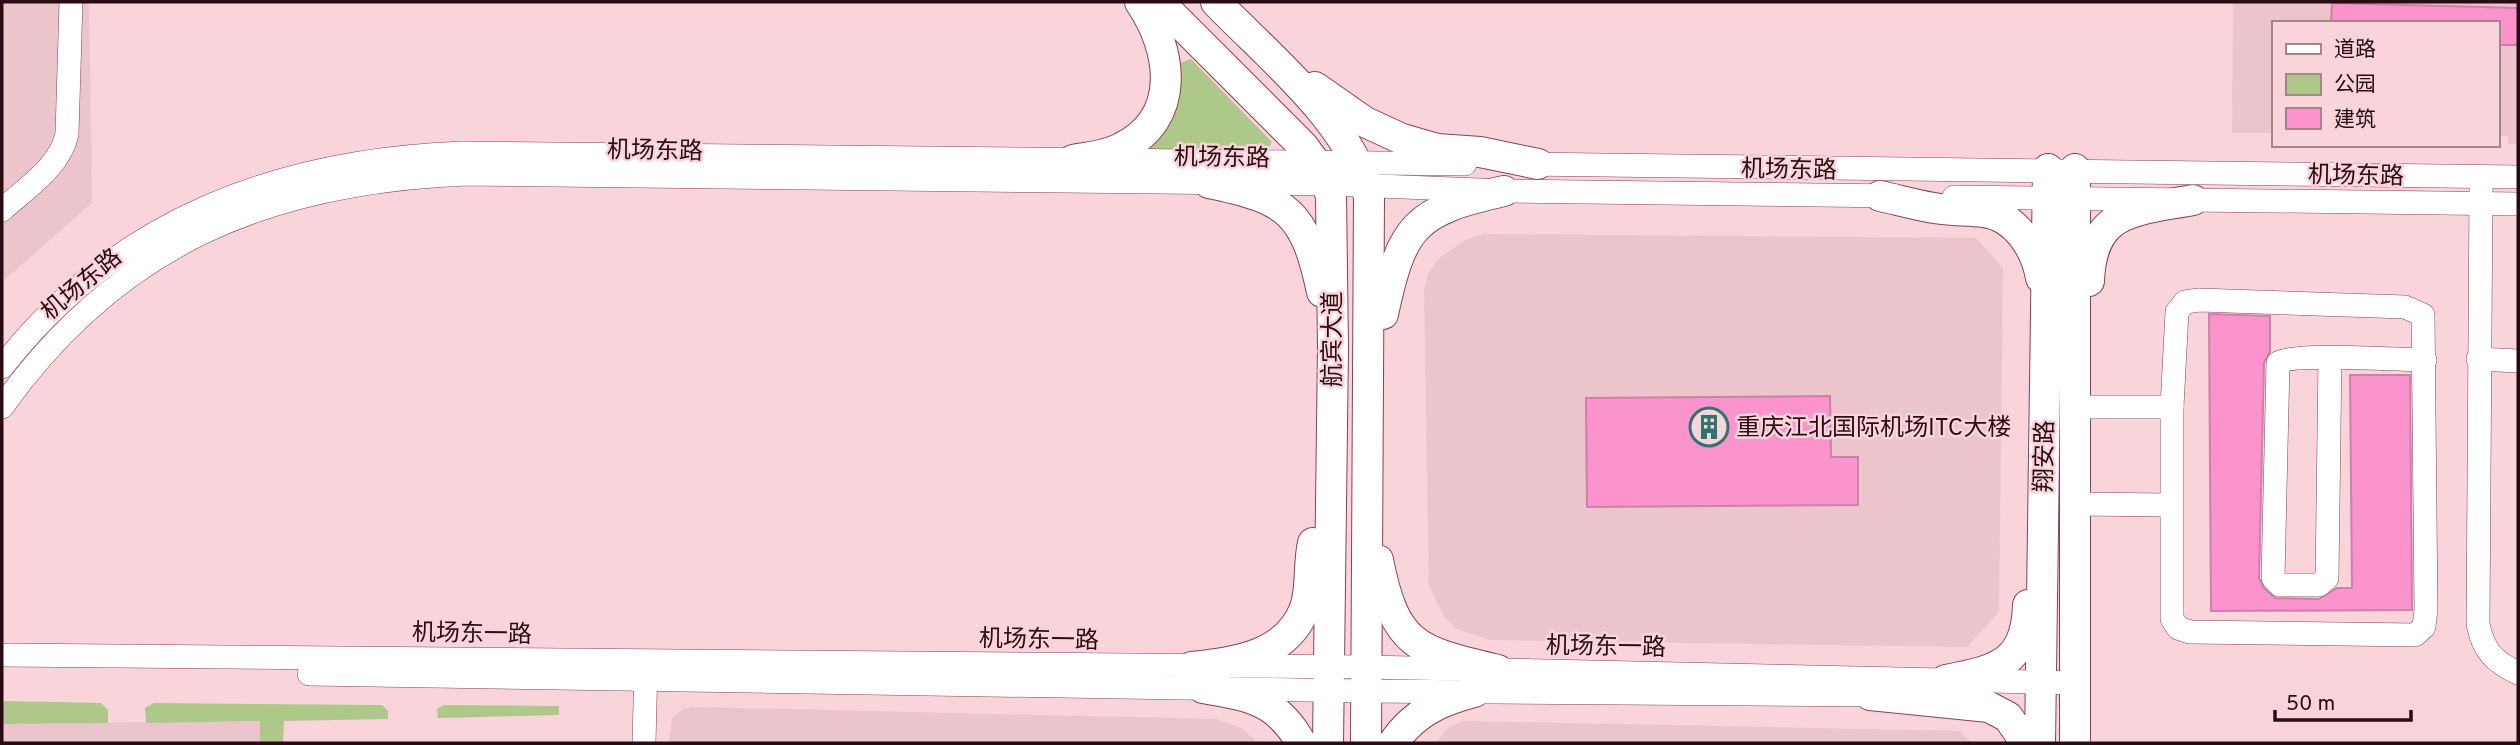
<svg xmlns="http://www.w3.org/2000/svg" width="2520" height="745" viewBox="0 0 2520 745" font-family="Overpass,'Noto Sans SC',sans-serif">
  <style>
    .built { fill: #ecc4cb }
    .green { fill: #aec88a }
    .building { fill: #fb93cc; stroke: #cb81a9; stroke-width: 2 }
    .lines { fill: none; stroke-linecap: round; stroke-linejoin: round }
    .minor-casing { stroke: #8b4052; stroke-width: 24 }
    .major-casing { stroke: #8b4052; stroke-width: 32 }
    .minor { stroke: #fff; stroke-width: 23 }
    .major { stroke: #fff; stroke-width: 30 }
    .labels { text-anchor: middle; stroke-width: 5; stroke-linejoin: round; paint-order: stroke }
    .street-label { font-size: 24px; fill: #2a0b13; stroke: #f9d4db }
    .poi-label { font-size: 24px; fill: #2a0b13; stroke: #f9d4db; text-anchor: start }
  </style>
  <rect width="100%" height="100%" fill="#f9d4db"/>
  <!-- built -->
  <g class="built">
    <path d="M2,2H89L92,203L2,282Z"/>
    <path d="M2233,2H2518V144H2508V136H2497V23H2273V133H2232Z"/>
    <path d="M1484,234L1976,238L2003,268L1999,612L1967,647L1490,640L1457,629L1444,617L1429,586L1424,289L1429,272L1438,259L1465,240Z"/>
    <path d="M692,707L1216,719L1241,728L1259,743H669L672,718L683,709Z"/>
    <path d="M260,721V743H2V724Z"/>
    <path d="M1464,721L1960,731L1972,743H1435L1449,727Z"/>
  </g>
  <!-- green -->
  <g class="green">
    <path d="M1191,59L1272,142L1266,152L1150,150L1149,146L1179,94L1180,63Z"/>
    <path d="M2,701L101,703L108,710V723L2,724Z"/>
    <path d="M154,703L382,705L388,711V719L284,721L283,743H260V721L146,723L145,708Z"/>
    <path d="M444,705L559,706V715L438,718L437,709Z"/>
  </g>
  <!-- building -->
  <g class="building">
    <path d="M2332,3L2518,8V45H2497V23H2331Z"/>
    <path d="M2209,314L2270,316V352L2264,363L2259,578L2263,587L2275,598L2319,599L2337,588H2352L2350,375H2410L2412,610L2211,611Z"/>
    <path d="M1830,396L1831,457H1858V505L1587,507L1586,398Z"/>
  </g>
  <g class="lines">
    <defs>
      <g id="minor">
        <path d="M1524,164L2518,177"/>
        <path d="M2481,190L2478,624C2483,650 2494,662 2518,673"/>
        <path d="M1954,197L2518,204"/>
        <path d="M2,210C26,188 60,167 67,134L71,2"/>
        <path d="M2199,300L2405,307L2423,315L2426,609L2424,627L2415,635L2190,632L2178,628L2172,619V407L2177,312L2185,302Z"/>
        <path d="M2330,358L2327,578L2319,585H2280L2273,578L2278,363C2292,352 2401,360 2425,360"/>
        <path d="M2478,359L2518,361"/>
        <path d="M2,367C118,218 280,160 463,153L1465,164"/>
        <path d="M2,407C119,243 269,182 466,174L1328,184L1504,191L1896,196"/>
        <path d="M2074,407H2172"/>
        <path d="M2075,504L2170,505"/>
        <path d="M2,655L1366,667L2076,683"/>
        <path d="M309,674L1366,691L1885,695"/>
        <path d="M644,743L646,664"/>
      </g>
      <g id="major">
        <path d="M1159,2L1303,146L1322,172L1331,196L1333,347L1328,743"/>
        <path d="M1216,2C1268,56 1352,123 1369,197L1366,743"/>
        <path d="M1315,87L1365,122L1402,139L1437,149L1480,152L1538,164"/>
        <path d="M1073,160C1089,157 1106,156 1121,148C1183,118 1172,49 1140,2"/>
        <path d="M2075,169V743"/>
        <path d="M1209,183C1287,199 1305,211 1322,292"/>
        <path d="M1880,196C1898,200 1916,205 1934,208C1950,211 1967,210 1984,212C2016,216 2036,249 2041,278"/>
        <path d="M2089,281C2092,209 2134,211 2193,200"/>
        <path d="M1383,314C1402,226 1414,211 1504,191"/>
        <path d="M1378,560C1395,647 1417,651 1498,670"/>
        <path d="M1192,667C1236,662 1287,656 1305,608C1312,588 1308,564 1313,543"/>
        <path d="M1946,680C1998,670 2026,663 2028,605"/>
        <path d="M1203,688C1248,696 1277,699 1301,743"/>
        <path d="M1870,695L1989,707L2008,717L2026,743"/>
        <path d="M1393,743C1414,713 1439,701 1474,692"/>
        <path d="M2040,743L2048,169"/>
      </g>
    </defs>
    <!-- minor casing -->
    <use href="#minor" class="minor-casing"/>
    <!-- major casing -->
    <use href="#major" class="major-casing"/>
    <!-- minor -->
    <use href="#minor" class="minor"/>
    <!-- major -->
    <use href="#major" class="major"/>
  </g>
  <!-- icons -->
  <defs>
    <symbol id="building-ring" viewBox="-11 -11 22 22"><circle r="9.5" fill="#f9d4db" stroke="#2d756e" stroke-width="1.5"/><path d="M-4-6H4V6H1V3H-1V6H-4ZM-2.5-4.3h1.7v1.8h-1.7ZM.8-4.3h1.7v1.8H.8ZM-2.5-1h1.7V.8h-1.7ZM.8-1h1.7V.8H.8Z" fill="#2d756e"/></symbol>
  </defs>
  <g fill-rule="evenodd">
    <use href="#building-ring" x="1687" y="405" width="44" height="44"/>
  </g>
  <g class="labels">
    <!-- street labels -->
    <g class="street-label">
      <text transform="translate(655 150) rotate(1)" y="8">机场东路</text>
      <text transform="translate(1222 157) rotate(1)" y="8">机场东路</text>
      <text transform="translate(1789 169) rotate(1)" y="8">机场东路</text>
      <text transform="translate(2356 175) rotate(1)" y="8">机场东路</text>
      <text transform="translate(81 284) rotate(-40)" y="8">机场东路</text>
      <text transform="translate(1332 339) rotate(-90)" y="8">航宾大道</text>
      <text transform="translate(2044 456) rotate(-89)" y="8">翔安路</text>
      <text transform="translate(472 633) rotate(1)" y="8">机场东一路</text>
      <text transform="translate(1039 639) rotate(1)" y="8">机场东一路</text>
      <text transform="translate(1606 646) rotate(1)" y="8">机场东一路</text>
    </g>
    <!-- poi labels -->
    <g class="poi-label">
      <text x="1736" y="435">重庆江北国际机场ITC大楼</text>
    </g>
  </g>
  <!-- border -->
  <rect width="2520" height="745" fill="none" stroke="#2a0b13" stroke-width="7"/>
  <!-- legend -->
  <rect x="2272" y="21" width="228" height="126" fill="#f9d4db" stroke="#a6848b" stroke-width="2"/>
  <rect x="2286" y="44" width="35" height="10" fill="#ffffff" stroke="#a6848b" stroke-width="2"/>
  <text x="2334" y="56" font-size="21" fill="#2a0b13">道路</text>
  <rect x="2286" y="74" width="35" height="21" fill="#aec88a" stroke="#a6848b" stroke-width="2"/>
  <text x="2334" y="91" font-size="21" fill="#2a0b13">公园</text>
  <rect x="2286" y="108" width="35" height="21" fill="#fb93cc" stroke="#a6848b" stroke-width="2"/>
  <text x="2334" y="126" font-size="21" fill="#2a0b13">建筑</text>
  <!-- scale -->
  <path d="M2275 710v10h136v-10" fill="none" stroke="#2a0b13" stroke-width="3.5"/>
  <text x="2286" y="710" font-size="21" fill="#2a0b13" stroke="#f9d4db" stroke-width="5" paint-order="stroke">50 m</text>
</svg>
